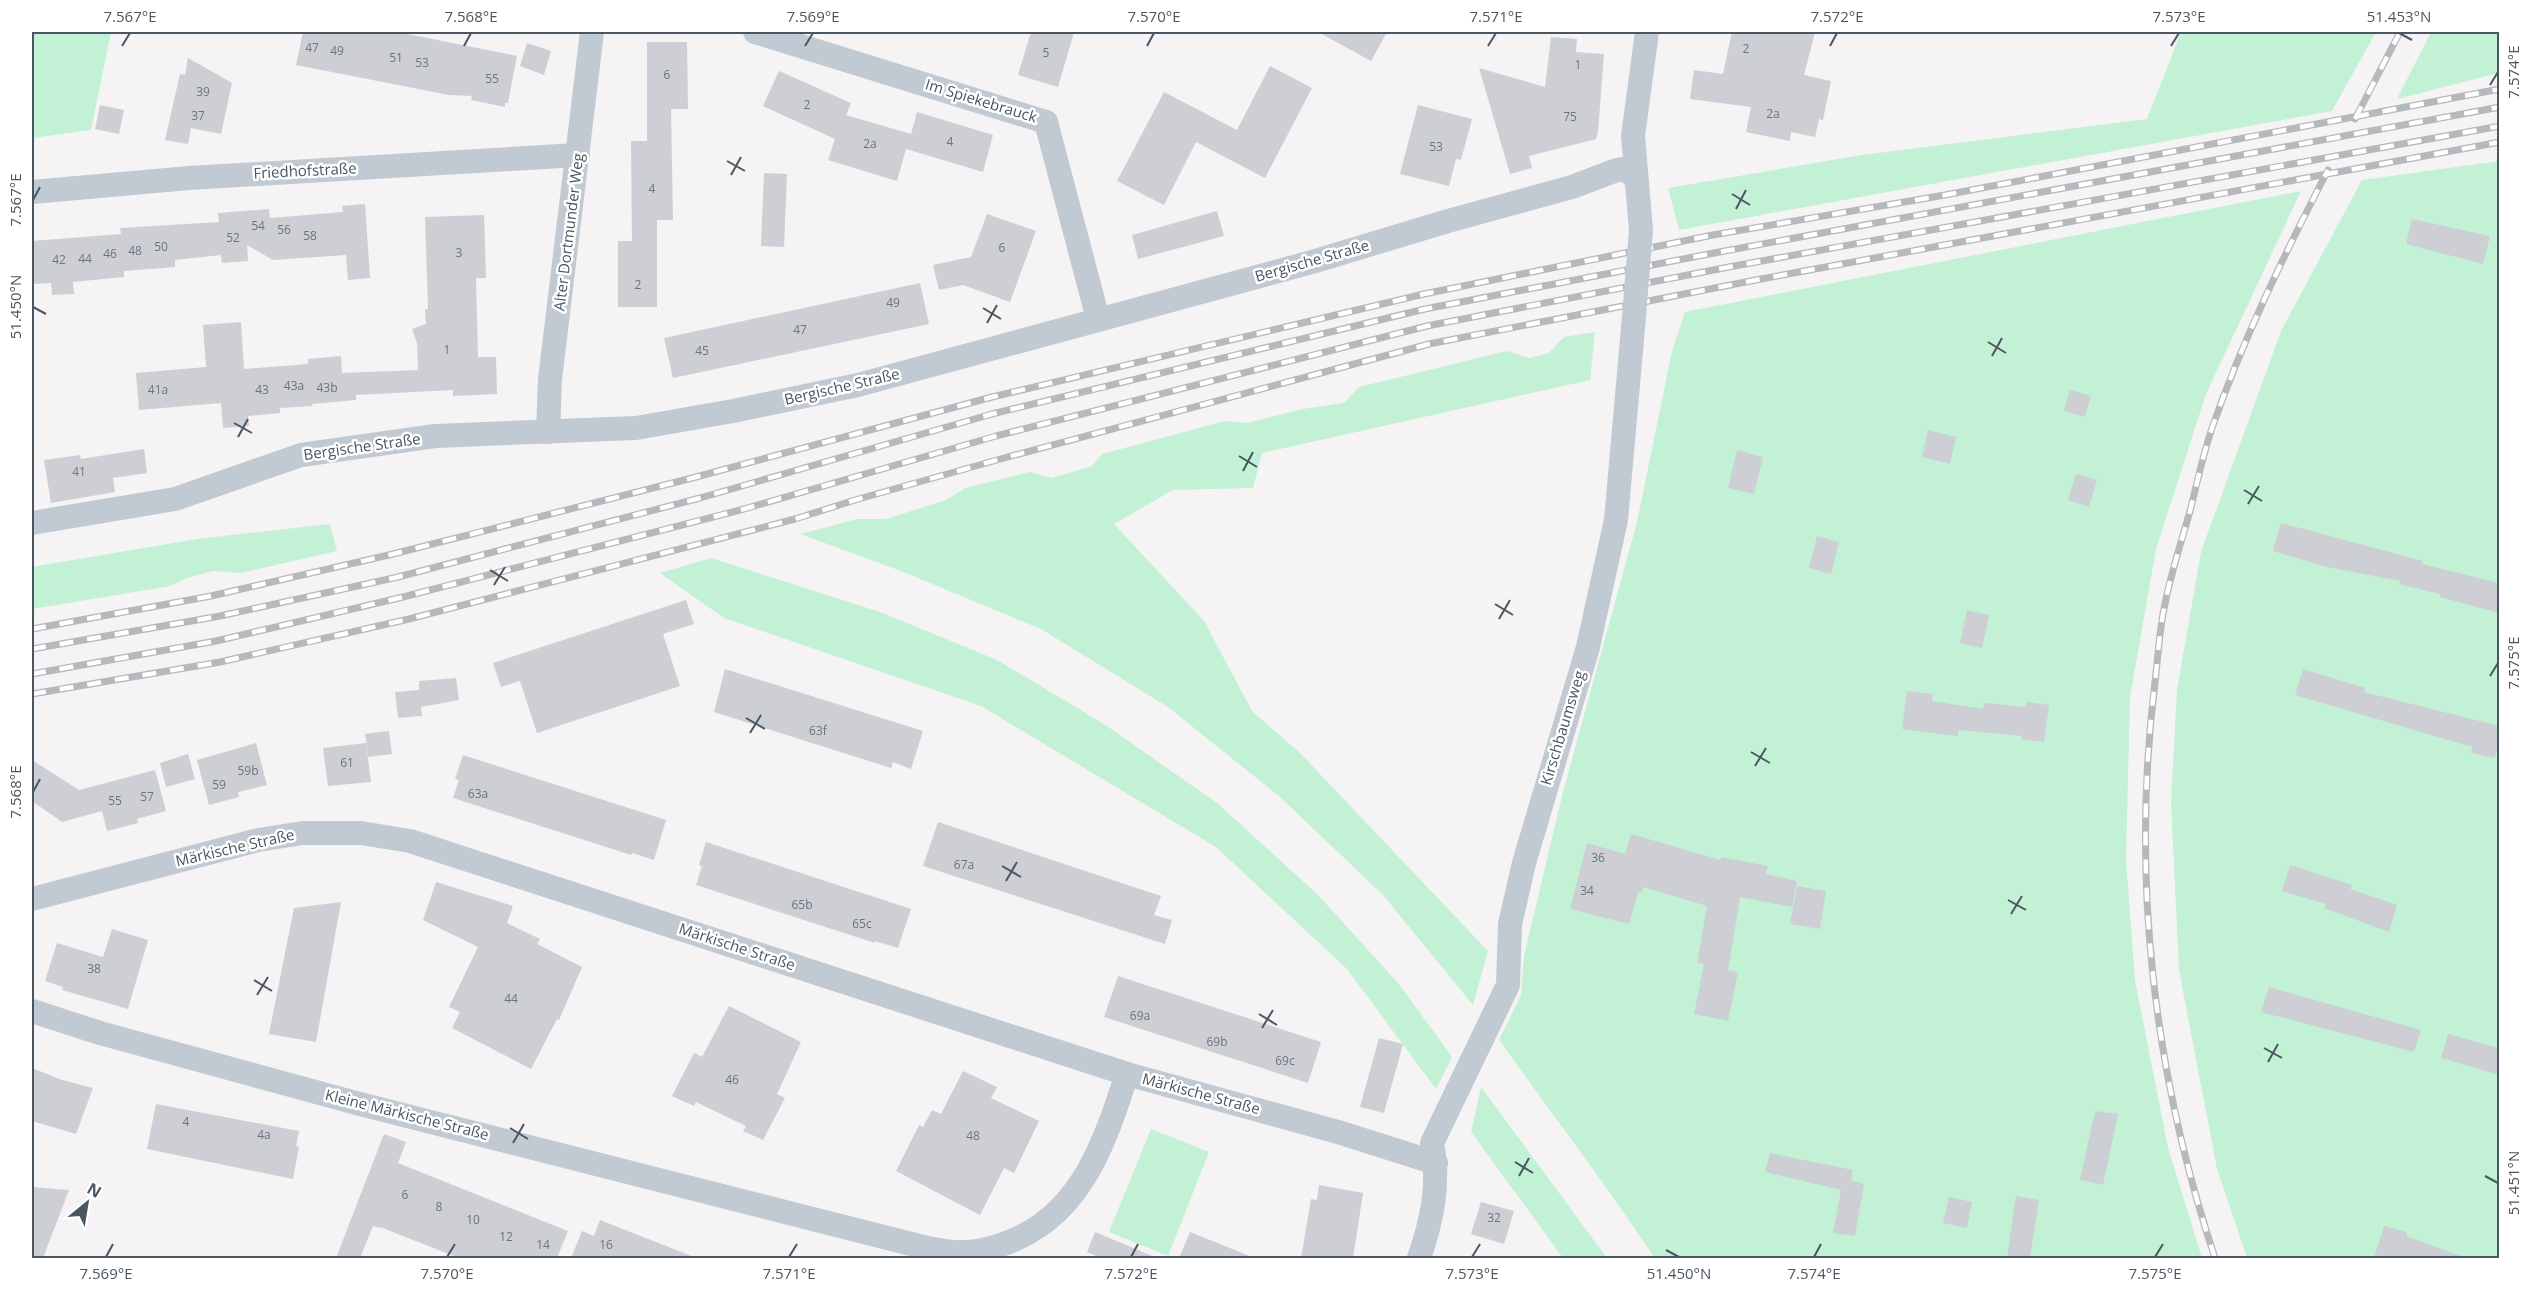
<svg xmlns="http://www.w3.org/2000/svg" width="2531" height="1290" viewBox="0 0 2531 1290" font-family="'Open Sans',sans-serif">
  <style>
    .green { fill: #c3f1d5 }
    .building { fill: #cdcfd5 }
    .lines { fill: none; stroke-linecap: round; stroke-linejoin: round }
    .minor { stroke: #c1cad2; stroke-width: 24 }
    .rail-casing { stroke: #b5b8bd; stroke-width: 7 }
    .rail { stroke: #fff; stroke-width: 4.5; stroke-dasharray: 14; stroke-linecap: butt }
    .minor-bridge { stroke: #c1cad2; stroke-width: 24 }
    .ticks { fill: none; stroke: #4a5661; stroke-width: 2 }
    .labels { text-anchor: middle; stroke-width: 5; stroke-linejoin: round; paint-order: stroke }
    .number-label { font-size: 12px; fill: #6b747e }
    .street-label { font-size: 15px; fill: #4a5661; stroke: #fff }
    .neatline { fill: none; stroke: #4a5661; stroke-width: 2 }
    .ticks-label { font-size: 15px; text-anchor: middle; fill: #4a5661 }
  </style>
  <rect width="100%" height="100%" fill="#f5f3f3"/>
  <!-- green -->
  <g class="green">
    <path d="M32,32H111L91,130L32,138Z"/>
    <path d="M2181,32H2376L2332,111L1679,230L1668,188L1862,155L2147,119Z"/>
    <path d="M2431,32H2499V73L2397,99Z"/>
    <path d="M2499,161V1258H2247L2217,1169L2179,970L2171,803L2177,690L2201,552L2281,331L2362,180Z"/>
    <path d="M2301,191L2206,394L2156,549L2130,697L2126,860L2135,980L2168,1148L2202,1258H1655L1608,1190L1499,1040L1521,995L1524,956L1563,792L1637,522L1672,351L1685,312Z"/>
    <path d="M1595,332L1590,380L1262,453L1253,488L1173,490L1114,524L1204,621L1252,711L1300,753L1488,951L1473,1005L1383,895L1280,797L1168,707L1041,629L901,571L800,534L858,519H886L946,500L965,488L1030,472L1052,478L1092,466L1102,454L1225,421L1247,423L1303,409L1344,403L1359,387L1507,351L1529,358L1549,353L1564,337Z"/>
    <path d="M330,524L337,551L241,573L213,571L190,577L170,586L32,609V567L197,539Z"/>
    <path d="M711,558L880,612L997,660L1104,724L1217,803L1318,895L1399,984L1452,1057L1436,1089L1347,969L1216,847L981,706L724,618L660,573Z"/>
    <path d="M1481,1087L1607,1258H1563L1471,1132Z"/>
    <path d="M1151,1129L1209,1152L1168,1256L1109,1232Z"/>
  </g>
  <!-- building -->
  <g class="building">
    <path d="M303,32H397L517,56L508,103H505V107L471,100L472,96L449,95L296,65Z"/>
    <path d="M1031,32H1074L1058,87L1018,75Z"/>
    <path d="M1318,32H1387L1371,61Z"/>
    <path d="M1732,32H1815L1804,75L1831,81L1823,120L1819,119L1815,137L1791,132L1790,141L1746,132L1751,107L1690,99L1694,70L1723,74Z"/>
    <path d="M1551,37L1577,39L1576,52L1604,54L1598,132L1596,139L1529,156L1532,168L1510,174L1479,68L1545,87Z"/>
    <path d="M647,42H687L688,109H671L673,220H657V307H618V241H632L631,141H647Z"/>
    <path d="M527,43L551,51L544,75L520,66Z"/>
    <path d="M188,58L232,83L221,134L191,128L188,144L165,140L180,74L185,75Z"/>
    <path d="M1270,66L1312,88L1265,178L1196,142L1164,205L1117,181L1164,92L1237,130Z"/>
    <path d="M779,71L851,103L846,115L911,134L917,112L993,135L983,172L906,149L897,181L828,160L835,139L763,106Z"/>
    <path d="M100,105L124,110L119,134L95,129Z"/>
    <path d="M1418,105L1472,119L1461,160L1456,159L1449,186L1400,174Z"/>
    <path d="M764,173L787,174L784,247L761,246Z"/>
    <path d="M365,204L370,278L348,280L346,255L273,260L247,245L248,261L222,263L221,255L175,260V267L124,271V277L73,282L74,294L52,295L51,283L32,284V241L121,234L120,228L219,222L218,213L269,209L270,218L343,212L342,206Z"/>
    <path d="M1217,211L1224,236L1138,259L1132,235Z"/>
    <path d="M987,214L1036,231L1010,302L963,285L939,290L933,265L971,257Z"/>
    <path d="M484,215L486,278H476L478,357H496L497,394L453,396V390L356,395V400L312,404V406L280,408V413L248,416L249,426L223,428L221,403L139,410L136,373L206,367L203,325L241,322L244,369L308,364V359L341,356L342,373L418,370L417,343L412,329L426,324L425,309H428L425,217Z"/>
    <path d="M2412,219L2490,236L2483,264L2406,244Z"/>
    <path d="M920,283L929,324L673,378L664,338Z"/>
    <path d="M2070,390L2091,396L2085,417L2064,411Z"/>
    <path d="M1928,430L1956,437L1950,464L1922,457Z"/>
    <path d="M144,449L147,473L113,478L115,492L51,503L44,460L80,455L81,459Z"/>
    <path d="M1737,450L1763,457L1754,494L1728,488Z"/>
    <path d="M2076,474L2097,480L2089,507L2068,500Z"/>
    <path d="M2281,523L2423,561L2422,564L2499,583V613L2440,597V594L2399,584L2400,581L2327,567L2273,551Z"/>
    <path d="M1817,536L1839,542L1831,574L1809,568Z"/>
    <path d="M686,600L694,624L663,634L680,686L537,733L520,681L501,687L493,663Z"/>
    <path d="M1967,610L1989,615L1982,648L1960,643Z"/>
    <path d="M725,669L923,731L911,769L893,762L891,768L714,712Z"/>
    <path d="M2303,669L2365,688L2364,692L2499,726V739L2495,758L2471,753L2472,747L2295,695Z"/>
    <path d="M456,678L459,700L421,707L422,716L398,718L395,692L419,690V681Z"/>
    <path d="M1907,691L1933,694L1932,701L1983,709L1984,703L2026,707V702L2049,705L2044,742L2021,739L2022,736L1959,730L1958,736L1902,729Z"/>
    <path d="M389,731L392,754L368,757L365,734Z"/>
    <path d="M256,743L267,785L238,792L239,797L209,805L197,760Z"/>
    <path d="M366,743L371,782L328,786L323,748Z"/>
    <path d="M188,754L195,779L166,787L160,763Z"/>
    <path d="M463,755L666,820L654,860L632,853L631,855L453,798L459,780L455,779Z"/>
    <path d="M32,760L79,790L155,770L166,811L137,819L138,823L107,831L102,811L62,822L32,801Z"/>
    <path d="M938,822L1161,896L1154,915L1172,920L1165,944L923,866Z"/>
    <path d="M1631,834L1721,860V857L1768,866L1766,874L1797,881L1792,907L1740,897L1728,970L1738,972L1728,1021L1694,1014L1704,964L1697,963L1707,906L1643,887L1642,892H1638L1629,924L1570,909L1587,843L1625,854Z"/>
    <path d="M706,842L911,909L898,948L875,941V943L696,885L702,866L699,865Z"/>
    <path d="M2290,865L2352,885L2350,889L2397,905L2389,932L2324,908L2326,904L2282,891Z"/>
    <path d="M436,882L513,906L507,923L540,939L537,944L582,967L559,1020L557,1019L531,1069L452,1028L460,1012L449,1007L478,947L423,920Z"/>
    <path d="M1797,886L1826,891L1820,929L1790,924Z"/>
    <path d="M341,902L316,1042L269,1034L294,908Z"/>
    <path d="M112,929L148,940L128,1009L62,990L63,987L45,981L57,943L103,957Z"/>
    <path d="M1118,976L1321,1042L1308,1083L1104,1017Z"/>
    <path d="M2269,987L2421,1030L2414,1052L2261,1012Z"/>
    <path d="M729,1006L801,1042L777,1094L785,1098L763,1140L743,1131L746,1126L696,1102L694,1106L672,1096L694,1053L702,1057Z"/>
    <path d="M2448,1034L2499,1048V1075L2441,1058Z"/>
    <path d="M1379,1038L1403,1044L1384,1113L1360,1107Z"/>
    <path d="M32,1068L62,1080L93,1088L76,1134L32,1121Z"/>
    <path d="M963,1071L997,1087L991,1098L1039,1121L1014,1173L1004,1168L980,1215L896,1171L919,1125L923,1127L932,1110L941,1114Z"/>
    <path d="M156,1104L299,1131L296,1146L299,1147L293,1179L147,1149Z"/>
    <path d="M2095,1111L2118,1114L2103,1185L2080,1180Z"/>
    <path d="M384,1134L406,1142L398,1163L568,1231L557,1258H459L380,1227L379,1228L373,1226L360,1258H336Z"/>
    <path d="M1770,1153L1853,1170L1851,1180L1864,1184L1855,1236L1833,1233L1841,1190L1765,1172Z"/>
    <path d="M1319,1185L1363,1193L1353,1258H1301L1311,1199L1317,1200Z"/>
    <path d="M32,1187L69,1190L43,1258H32Z"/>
    <path d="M2016,1196L2039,1200L2030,1258H2007Z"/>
    <path d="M1949,1197L1972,1202L1967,1228L1943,1223Z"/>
    <path d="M1481,1202L1514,1211L1504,1244L1471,1234Z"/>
    <path d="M600,1220L694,1257L693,1258H571L582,1231L594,1236Z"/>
    <path d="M2384,1226L2407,1232L2406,1236L2461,1256V1258H2374Z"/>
    <path d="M1095,1232L1157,1258H1101L1087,1252Z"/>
    <path d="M1190,1232L1252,1257L1251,1258H1179Z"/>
  </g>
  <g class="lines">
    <!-- minor -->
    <g class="minor">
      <path d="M755,32L1046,122L1098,319"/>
      <path d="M32,192L189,178L578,155"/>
      <path d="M1641,230L1633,136L1647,32"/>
      <path d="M548,432L550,379L592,32"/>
      <path d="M32,523L175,499L301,455L435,436L636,428L733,411L858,385L1312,262L1448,221L1572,187L1614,171L1622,169L1629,172L1635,178"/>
      <path d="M32,899L258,840L303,833H361L410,841L1127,1074L1338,1132L1436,1163"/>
      <path d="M32,1011L100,1033L356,1103L927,1248C939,1250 952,1253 964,1252C982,1252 1000,1246 1016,1239C1084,1209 1106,1138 1127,1074"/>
      <path d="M1419,1258C1432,1221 1440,1183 1432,1143L1508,985L1510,924L1524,863L1588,647L1616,520L1633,328"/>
    </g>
    <defs>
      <g id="rail">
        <path d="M2355,119L2400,32"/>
        <path d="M32,629L211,596L393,554L696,477L992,397L1424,294L1713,235L1945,195L2500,89"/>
        <path d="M32,649L220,616L398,577L700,498L992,414L1425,309L1714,253L2500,107"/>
        <path d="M32,674L216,641L403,597L744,509L996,436L1427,326L1734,266L2500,126"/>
        <path d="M32,694L220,662L409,619L795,519L855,500L1004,458L1429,344L1761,279L2500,142"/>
        <path d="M2215,1258C2153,1072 2131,877 2155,682C2158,658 2159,633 2164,609C2170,576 2181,543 2190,511C2197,483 2203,455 2212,428C2243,339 2285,253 2328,170"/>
      </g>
    </defs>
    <!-- rail casing -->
    <use href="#rail" class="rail-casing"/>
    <!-- rail -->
    <use href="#rail" class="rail"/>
    <!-- minor-bridge -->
    <path class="minor-bridge" d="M1633,328L1641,230"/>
  </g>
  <!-- ticks -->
  <path class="ticks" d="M2399,33L2412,40M122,46L130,33M464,46L471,33M805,46L813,33M1147,46L1154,33M1488,46L1496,33M1830,46L1837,33M2171,46L2179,33M2490,85L2498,72M727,161L745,171M731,175L741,157M1732,194L1750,205M33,200L40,187M1736,209L1746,190M33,307L46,314M983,308L1001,319M987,323L997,305M1988,342L2006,353M1992,356L2002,338M234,423L252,433M238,437L248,419M1239,456L1257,467M1243,471L1253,452M2244,490L2262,501M2248,504L2259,486M490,570L508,581M494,585L505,567M1495,604L1513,615M1499,619L1510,600M2490,676L2498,663M746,718L765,729M750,733L761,715M1751,752L1770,763M1755,766L1766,748M33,792L40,779M1002,866L1021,877M1006,881L1017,862M2008,900L2026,910M2011,914L2022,896M254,980L272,991M257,995L268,977M1259,1014L1277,1025M1262,1028L1273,1010M2264,1048L2282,1058M2268,1062L2278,1044M510,1128L528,1139M513,1143L524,1124M1515,1162L1533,1173M1519,1176L1529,1158M2485,1176L2498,1183M1666,1250L1679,1257M106,1257L113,1244M447,1257L455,1244M789,1257L797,1244M1131,1257L1138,1244M1472,1257L1480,1244M1814,1257L1821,1244M2155,1257L2163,1244"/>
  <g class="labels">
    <!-- number labels -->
    <g class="number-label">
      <text x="312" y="52">47</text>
      <text x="1746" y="53">2</text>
      <text x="337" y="55">49</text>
      <text x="1046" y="57">5</text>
      <text x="396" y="62">51</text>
      <text x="422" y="67">53</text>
      <text x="1578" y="69">1</text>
      <text x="667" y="79">6</text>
      <text x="492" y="83">55</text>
      <text x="203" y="96">39</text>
      <text x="807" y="109">2</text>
      <text x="1773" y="118">2a</text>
      <text x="198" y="120">37</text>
      <text x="1570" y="121">75</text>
      <text x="950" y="146">4</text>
      <text x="870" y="148">2a</text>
      <text x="1436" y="151">53</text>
      <text x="652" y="193">4</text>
      <text x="258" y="230">54</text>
      <text x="284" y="234">56</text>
      <text x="310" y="240">58</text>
      <text x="233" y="242">52</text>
      <text x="161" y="251">50</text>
      <text x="1002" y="252">6</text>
      <text x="135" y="255">48</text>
      <text x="459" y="257">3</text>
      <text x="110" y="258">46</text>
      <text x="85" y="263">44</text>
      <text x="59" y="264">42</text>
      <text x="638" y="289">2</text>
      <text x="893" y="307">49</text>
      <text x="800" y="334">47</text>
      <text x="447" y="354">1</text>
      <text x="702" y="355">45</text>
      <text x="294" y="390">43a</text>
      <text x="327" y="392">43b</text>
      <text x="158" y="394">41a</text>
      <text x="262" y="394">43</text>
      <text x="79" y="476">41</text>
      <text x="818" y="735">63f</text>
      <text x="347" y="767">61</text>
      <text x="248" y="775">59b</text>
      <text x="219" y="789">59</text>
      <text x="478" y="798">63a</text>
      <text x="147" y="801">57</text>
      <text x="115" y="805">55</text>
      <text x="1598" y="862">36</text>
      <text x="964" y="869">67a</text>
      <text x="1587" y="895">34</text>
      <text x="802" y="909">65b</text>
      <text x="862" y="928">65c</text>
      <text x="94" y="973">38</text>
      <text x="511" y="1003">44</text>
      <text x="1140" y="1020">69a</text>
      <text x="1217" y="1046">69b</text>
      <text x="1285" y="1065">69c</text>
      <text x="732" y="1084">46</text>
      <text x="186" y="1126">4</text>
      <text x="264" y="1139">4a</text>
      <text x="973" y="1140">48</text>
      <text x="405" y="1199">6</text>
      <text x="439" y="1211">8</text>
      <text x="1494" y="1222">32</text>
      <text x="473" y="1224">10</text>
      <text x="506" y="1241">12</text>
      <text x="543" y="1249">14</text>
      <text x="606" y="1249">16</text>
    </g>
    <!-- street labels -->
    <g class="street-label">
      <text transform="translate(981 101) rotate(17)" y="5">Im Spiekebrauck</text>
      <text transform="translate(305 171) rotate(-3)" y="5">Friedhofstraße</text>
      <text transform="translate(569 232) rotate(-83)" y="5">Alter Dortmunder Weg</text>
      <text transform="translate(1312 261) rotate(-16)" y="5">Bergische Straße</text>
      <text transform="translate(842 387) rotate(-13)" y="5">Bergische Straße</text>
      <text transform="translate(362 447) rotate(-8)" y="5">Bergische Straße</text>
      <text transform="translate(1563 728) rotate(-73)" y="5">Kirschbaumsweg</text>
      <text transform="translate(235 848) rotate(-13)" y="5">Märkische Straße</text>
      <text transform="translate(737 947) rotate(18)" y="5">Märkische Straße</text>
      <text transform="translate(1201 1094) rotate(15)" y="5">Märkische Straße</text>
      <text transform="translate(407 1115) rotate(14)" y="5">Kleine Märkische Straße</text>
    </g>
  </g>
  <!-- border -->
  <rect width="2531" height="1290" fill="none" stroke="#ffffff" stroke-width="66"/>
  <!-- north arrow -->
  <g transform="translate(87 1203) rotate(30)" stroke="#ffffff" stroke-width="4.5" paint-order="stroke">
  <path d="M0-4.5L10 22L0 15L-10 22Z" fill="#4a5661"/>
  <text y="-9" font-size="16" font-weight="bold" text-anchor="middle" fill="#4a5661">N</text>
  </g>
  <rect x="33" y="33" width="2465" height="1224" class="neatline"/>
  <g class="ticks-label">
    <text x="130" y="22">7.567°E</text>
    <text x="471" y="22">7.568°E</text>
    <text x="813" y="22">7.569°E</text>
    <text x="1154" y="22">7.570°E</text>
    <text x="1496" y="22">7.571°E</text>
    <text x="1837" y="22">7.572°E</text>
    <text x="2179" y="22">7.573°E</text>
    <text x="2399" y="22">51.453°N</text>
    <text transform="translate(2514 72) rotate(-90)" y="5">7.574°E</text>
    <text transform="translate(16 200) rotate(-90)" y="5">7.567°E</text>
    <text transform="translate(16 307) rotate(-90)" y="5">51.450°N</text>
    <text transform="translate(2514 663) rotate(-90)" y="5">7.575°E</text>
    <text transform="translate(16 792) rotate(-90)" y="5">7.568°E</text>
    <text transform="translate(2514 1183) rotate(-90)" y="5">51.451°N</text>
    <text x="106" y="1279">7.569°E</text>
    <text x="447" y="1279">7.570°E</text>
    <text x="789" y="1279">7.571°E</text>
    <text x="1131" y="1279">7.572°E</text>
    <text x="1472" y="1279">7.573°E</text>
    <text x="1679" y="1279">51.450°N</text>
    <text x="1814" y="1279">7.574°E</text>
    <text x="2155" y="1279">7.575°E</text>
  </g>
</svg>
